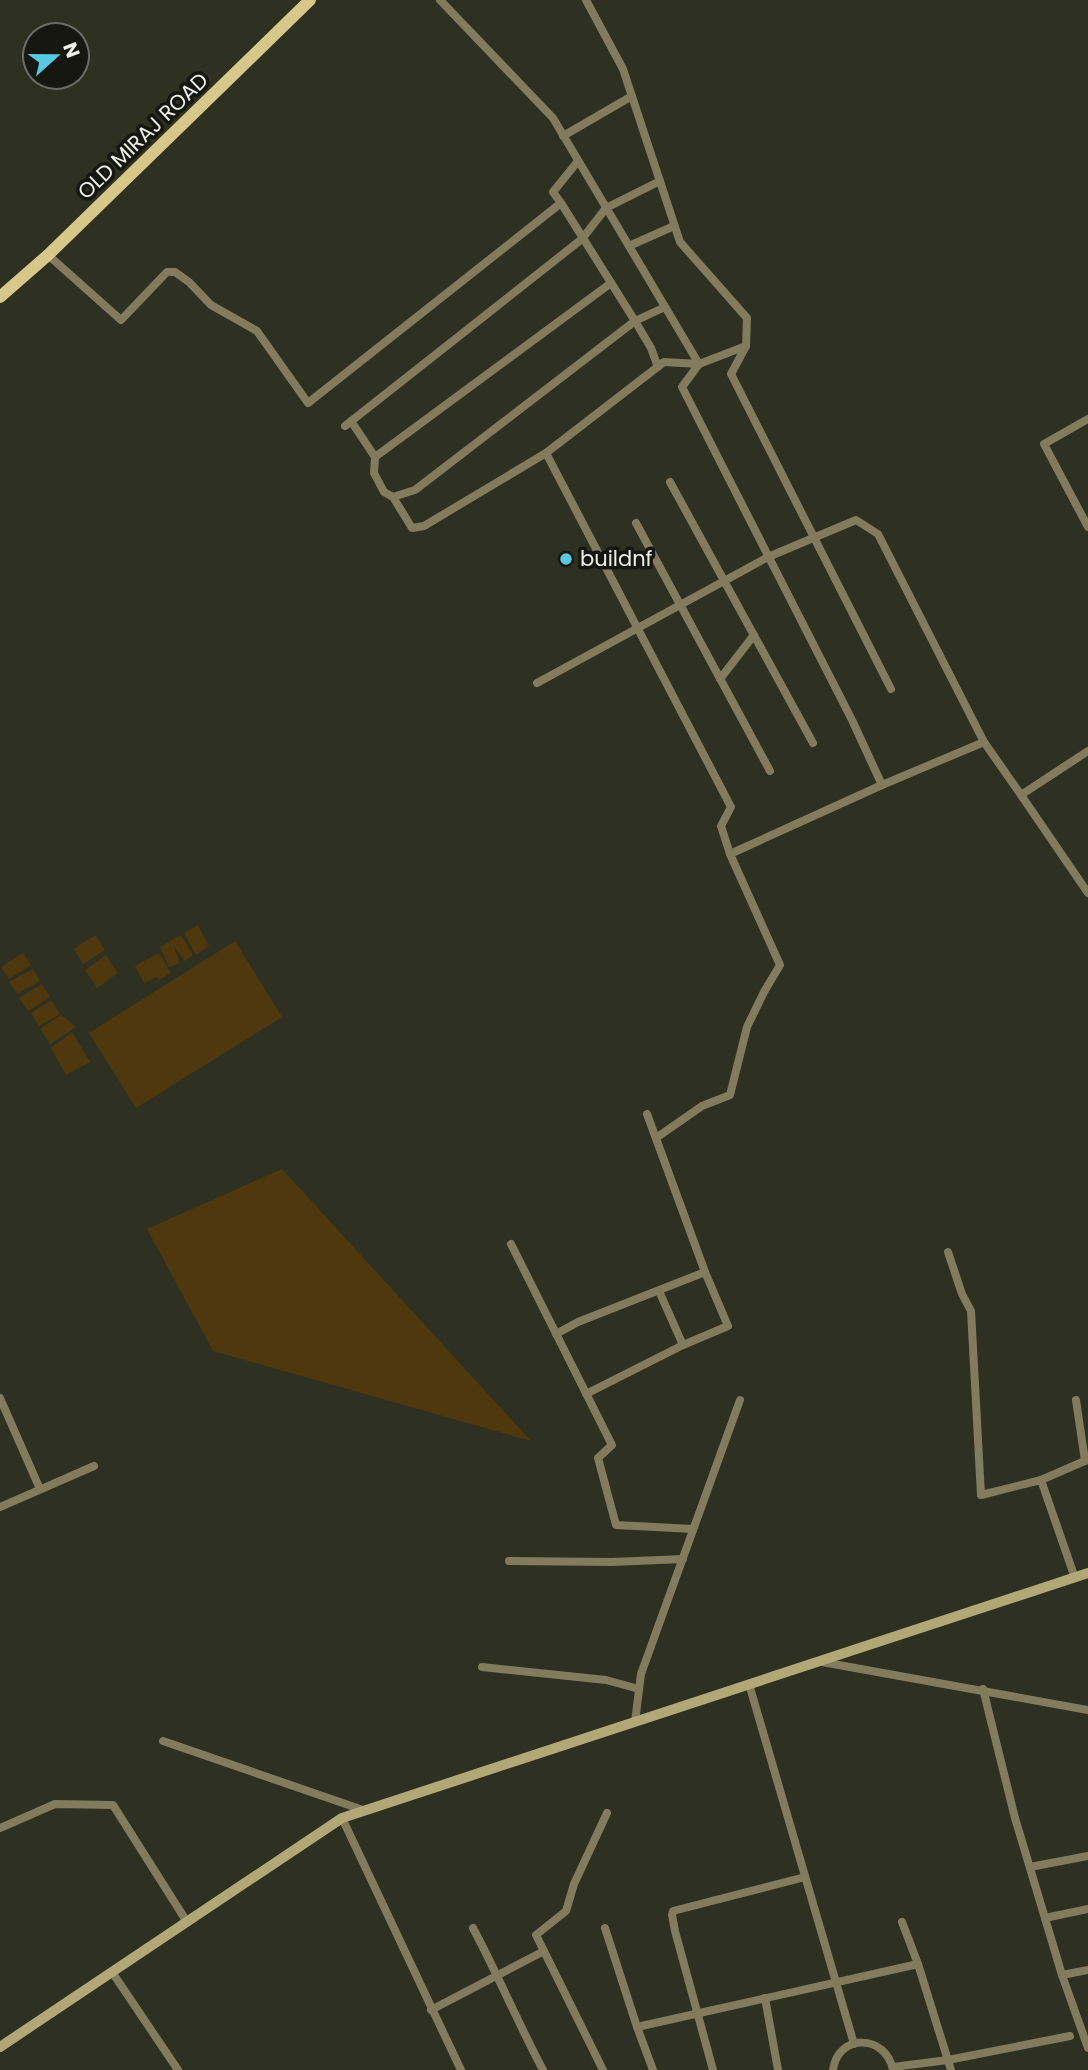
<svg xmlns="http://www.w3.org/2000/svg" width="1088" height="2070" viewBox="0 0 1088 2070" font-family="Poppins,sans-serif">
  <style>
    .green { fill: #50380e }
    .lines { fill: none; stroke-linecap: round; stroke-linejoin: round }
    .street { stroke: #827b5d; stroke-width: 8 }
    .secondary { stroke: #b2a776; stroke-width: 10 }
    .primary { stroke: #d7c889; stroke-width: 12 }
    .poi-dot { fill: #58c9e3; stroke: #161711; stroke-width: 2.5 }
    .labels { text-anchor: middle; stroke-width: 7; stroke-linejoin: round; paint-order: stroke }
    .street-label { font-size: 21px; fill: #eeefe7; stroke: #161711 }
    .poi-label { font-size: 21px; fill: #eeefe7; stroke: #161711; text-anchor: start }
  </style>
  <rect width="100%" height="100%" fill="#2e3022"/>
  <!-- green -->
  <g class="green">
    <path d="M198,925L209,946L196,955L184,933Z"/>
    <path d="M95,935L105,950L83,964L74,949Z"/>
    <path d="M181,935L193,955L185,961L173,945L180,963L169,967L160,947Z"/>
    <path d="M235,941L282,1017L136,1108L89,1033Z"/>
    <path d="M23,953L31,965L9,979L1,967Z"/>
    <path d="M159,953L171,973L159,980L157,977L144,983L135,966Z"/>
    <path d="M106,955L118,973L97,988L85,970Z"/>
    <path d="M33,969L40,981L17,994L9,982Z"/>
    <path d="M42,984L50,997L28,1011L19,998Z"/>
    <path d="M51,1000L60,1014L39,1026L31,1013Z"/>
    <path d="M61,1015L76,1027L50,1044L40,1029Z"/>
    <path d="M72,1032L90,1062L66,1075L51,1048Z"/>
    <path d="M282,1169L531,1441L213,1351L147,1229Z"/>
  </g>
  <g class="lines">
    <!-- street -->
    <g class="street">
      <path d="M440,0L553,118L699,364L682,387L852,720L882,785"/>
      <path d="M586,0L623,69L680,242L747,318L746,346L731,374L891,689"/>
      <path d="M563,136L632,96"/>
      <path d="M629,246L674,226"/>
      <path d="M48,255L121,320L167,272H175L189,282L211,305L257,331L308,403L561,203L553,192L578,161"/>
      <path d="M658,367L651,348L635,321L665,307"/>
      <path d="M1088,419L1044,444L1088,527"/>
      <path d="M351,421L375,457L374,473L384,492L393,497L412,528L424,526L546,453"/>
      <path d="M345,426L582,239L606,208L660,181"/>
      <path d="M375,457L611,283"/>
      <path d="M670,482L813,743"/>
      <path d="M393,497L415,490L635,321L561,203"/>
      <path d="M636,523L770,771"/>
      <path d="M720,679L754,635"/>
      <path d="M537,683L768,557L856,520L878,534L984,742L1021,795L1088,751"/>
      <path d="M1021,795L1088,893"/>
      <path d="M730,854L882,785L984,742"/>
      <path d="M656,1138L702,1106L730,1095L747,1027L764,992L780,965L730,854L721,826L731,807L546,453L664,362L699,364L746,346"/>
      <path d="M511,1244L612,1445L598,1458L616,1525L693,1529"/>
      <path d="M948,1252L962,1294L971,1311L981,1495L1041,1480L1075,1578"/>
      <path d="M659,1291L683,1345"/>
      <path d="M556,1334L578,1322L705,1272"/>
      <path d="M586,1394L683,1345L728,1326L705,1272L647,1114"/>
      <path d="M0,1398L40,1489"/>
      <path d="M1076,1400L1085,1461"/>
      <path d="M1041,1480L1087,1460"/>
      <path d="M0,1507L94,1466"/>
      <path d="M509,1561L612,1562L683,1559"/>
      <path d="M822,1662L1088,1710"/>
      <path d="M482,1667L606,1680L639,1689"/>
      <path d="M749,1684L854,2044"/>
      <path d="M983,1689L1015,1818L1062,1975L1088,2048"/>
      <path d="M635,1722L641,1674L740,1400"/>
      <path d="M163,1741L363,1810"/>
      <path d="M342,1818L461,2070"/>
      <path d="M0,1828L55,1804L113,1805L187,1922"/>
      <path d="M1030,1867L1088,1856"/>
      <path d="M1045,1918L1088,1909"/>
      <path d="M902,1922L918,1964"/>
      <path d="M473,1928C498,1975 518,2023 543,2070"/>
      <path d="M605,1928L637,2027"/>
      <path d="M112,1972L178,2070"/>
      <path d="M1062,1975L1088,1970"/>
      <path d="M765,1998L778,2070"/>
      <path d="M431,2010L544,1951"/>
      <path d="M893,2067L948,2060L1070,2036"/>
      <path d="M603,2070L536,1935L566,1911L574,1884L607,1813"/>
      <path d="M653,2070L637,2027L918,1964L951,2070"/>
      <path d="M713,2070L675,1931L672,1915L673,1911L805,1877"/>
      <path d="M833,2070C838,2033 886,2034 893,2070"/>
    </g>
    <!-- secondary -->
    <path class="secondary" d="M0,2047L342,1818L1088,1573"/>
    <!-- primary -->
    <path class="primary" d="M0,297L48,255L310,0"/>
  </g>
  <!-- markers -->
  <circle class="poi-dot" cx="566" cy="559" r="7"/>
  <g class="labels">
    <!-- street labels -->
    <g class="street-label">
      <text transform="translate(143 136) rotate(-44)" y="7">OLD MIRAJ ROAD</text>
    </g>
    <!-- poi labels -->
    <g class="poi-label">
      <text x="580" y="566">buildnf</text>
    </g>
  </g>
  <!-- north arrow -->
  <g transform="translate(56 56) rotate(69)"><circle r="33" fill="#161711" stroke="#6c6d67" stroke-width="2"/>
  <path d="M0-5L12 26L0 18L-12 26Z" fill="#58c9e3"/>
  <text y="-10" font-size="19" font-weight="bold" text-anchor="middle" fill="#eeefe7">N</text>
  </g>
</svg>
